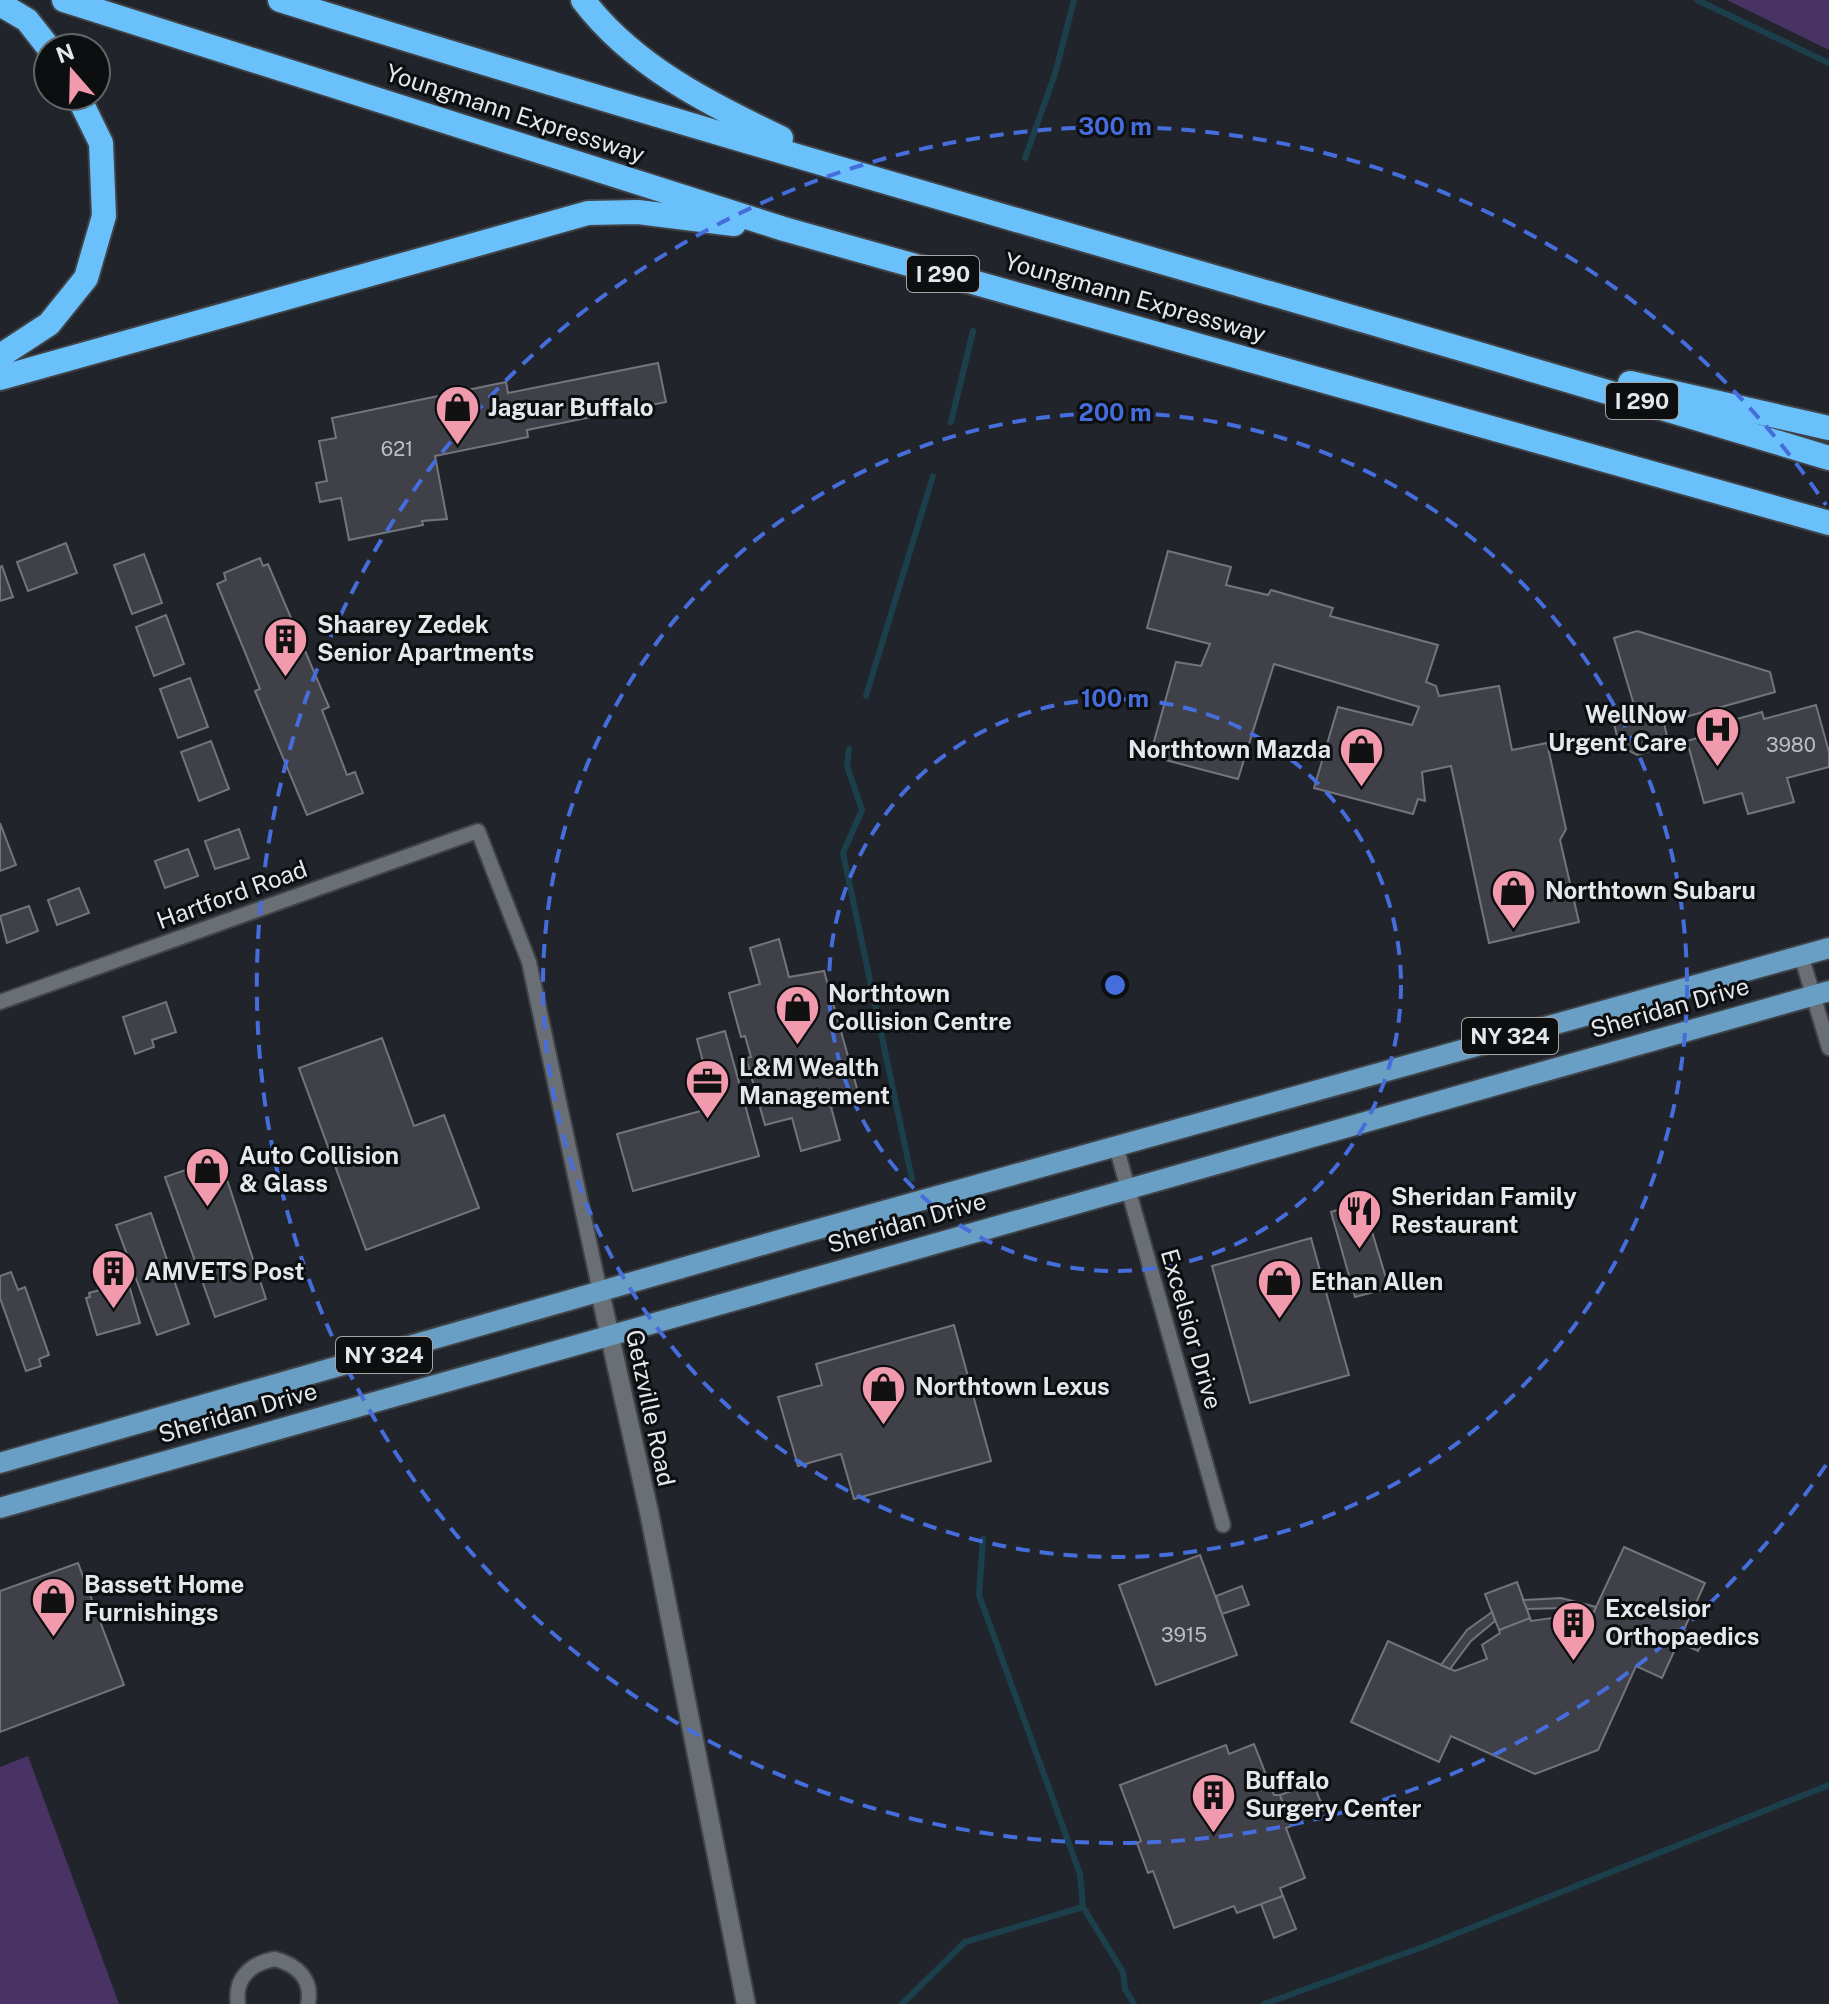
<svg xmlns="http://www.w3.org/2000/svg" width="1829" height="2004" viewBox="0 0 1829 2004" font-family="'Public Sans',sans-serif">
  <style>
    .green { fill: #493365 }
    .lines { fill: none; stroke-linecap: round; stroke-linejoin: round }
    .stream { stroke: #1b404b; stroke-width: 6 }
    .building { fill: #404148; stroke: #74757c; stroke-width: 2 }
    .minor-casing { stroke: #3f4247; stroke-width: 18 }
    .tertiary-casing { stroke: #3f4247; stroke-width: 22 }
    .primary-casing { stroke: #3f4247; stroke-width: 24 }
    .motorway-casing { stroke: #3f4247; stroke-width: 28 }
    .minor { stroke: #6a6e75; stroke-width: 14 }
    .tertiary { stroke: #6a6e75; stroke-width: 18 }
    .primary { stroke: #6a9fc5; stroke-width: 20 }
    .motorway { stroke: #6ac0fb; stroke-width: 24 }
    .ring { fill: none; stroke: #456ddc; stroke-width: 4; stroke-dasharray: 14 10 }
    .labels { text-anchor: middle; stroke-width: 6; stroke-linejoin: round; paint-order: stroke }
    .number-label { font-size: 20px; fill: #bbbec2 }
    .shield { fill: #0c0e10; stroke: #a3a6a9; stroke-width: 2 }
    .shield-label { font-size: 22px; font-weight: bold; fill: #e4e7eb }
    .street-label { font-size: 24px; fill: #e4e7eb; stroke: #0c0e10 }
    .poi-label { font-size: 24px; font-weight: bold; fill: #e4e7eb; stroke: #0c0e10; text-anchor: start }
    .centre { fill: #456ddc; stroke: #0c0e10; stroke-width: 4 }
    .ring-label { font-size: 24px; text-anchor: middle; font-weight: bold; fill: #456ddc; stroke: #0c0e10; stroke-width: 6; stroke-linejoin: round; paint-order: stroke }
  </style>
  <rect width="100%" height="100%" fill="#21252b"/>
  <!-- green -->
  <g class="green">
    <path d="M1727,0H1829V50Z"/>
    <path d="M28,1756L119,2004H0V1767Z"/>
  </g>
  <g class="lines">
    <!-- stream -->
    <g class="stream">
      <path d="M1697,0L1829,63"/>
      <path d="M1025,158L1055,74L1074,0"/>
      <path d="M951,422L973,331"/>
      <path d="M866,696L933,476"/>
      <path d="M849,749L847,766L862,810L843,853L912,1179"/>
      <path d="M983,1539L979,1595L1080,1874L1083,1907L1123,1972L1125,1989L1134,2004"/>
      <path d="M902,2004L965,1942L1083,1907"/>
      <path d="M1264,2004L1428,1945L1829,1785"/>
    </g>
  </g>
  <!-- building -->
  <g class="building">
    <path d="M658,363L666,402L527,430L528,437L435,456L447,519L422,521L423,525L349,540L341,498L320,502L316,483L327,481L319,441L336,438L332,418L506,382L508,393Z"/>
    <path d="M66,543L77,573L28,591L17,562Z"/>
    <path d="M1168,551L1231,567L1226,585L1268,595L1271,590L1333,608L1330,616L1438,645L1426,682L1436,686L1439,696L1499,686L1512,750L1547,743L1566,829L1560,840L1579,922L1489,943L1451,766L1422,772L1425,801L1418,799L1413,814L1314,788L1338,707L1412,725L1419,707L1274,664L1238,779L1150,756L1176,662L1201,666L1210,644L1147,628Z"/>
    <path d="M144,554L162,603L132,614L114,565Z"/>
    <path d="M260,558L263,566L268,564L329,707L322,710L347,775L355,772L363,793L307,815L255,691L260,689L217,584L226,580L224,573Z"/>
    <path d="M2,566L13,597L0,601V567Z"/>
    <path d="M166,615L184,664L154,676L136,627Z"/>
    <path d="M1637,631L1770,672L1775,692L1664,723L1669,745L1637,755L1619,745L1611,711L1634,705L1614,638Z"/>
    <path d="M190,678L208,727L178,738L160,689Z"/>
    <path d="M1816,705L1829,752V767L1787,778L1794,802L1748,814L1742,793L1704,803L1687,741L1722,731L1719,724L1762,712L1764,719Z"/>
    <path d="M211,741L229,789L199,801L181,752Z"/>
    <path d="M0,823L16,865L0,871Z"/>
    <path d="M239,829L249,858L215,869L205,841Z"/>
    <path d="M188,849L198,876L165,888L155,861Z"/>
    <path d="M79,888L89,913L57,925L48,900Z"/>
    <path d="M29,906L38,931L7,943L0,916Z"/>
    <path d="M779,939L789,977L824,971L860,1099L831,1107L840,1140L801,1151L792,1118L765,1125L746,1058L751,1057L745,1036L741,1037L729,993L760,984L750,948Z"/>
    <path d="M166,1002L176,1032L152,1040L154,1047L135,1054L123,1017Z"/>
    <path d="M725,1031L759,1156L633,1191L617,1134L715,1107L697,1039Z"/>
    <path d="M382,1038L414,1126L444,1115L479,1208L366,1250L299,1068Z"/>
    <path d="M220,1158L266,1299L215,1317L165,1177Z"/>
    <path d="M1363,1202L1389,1288L1355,1297L1331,1212Z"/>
    <path d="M151,1213L189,1324L157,1335L116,1225Z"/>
    <path d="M1311,1238L1349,1375L1250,1403L1212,1266Z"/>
    <path d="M11,1272L18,1290L25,1287L49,1355L39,1359L41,1366L26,1371L0,1298V1276Z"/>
    <path d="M128,1282L140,1323L97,1335L86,1298L90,1297L89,1293Z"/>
    <path d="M954,1325L991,1461L854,1499L841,1454L798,1466L778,1397L822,1385L816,1364Z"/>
    <path d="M1624,1547L1705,1583L1662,1678L1636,1666L1598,1750L1535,1774L1451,1736L1439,1762L1351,1722L1388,1641L1455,1671L1487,1659L1482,1645L1500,1633L1499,1630L1530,1618L1531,1621L1552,1618L1558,1633L1590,1620Z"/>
    <path d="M1200,1555L1237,1655L1156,1685L1119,1585Z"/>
    <path d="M78,1563L124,1685L0,1732V1591Z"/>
    <path d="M1517,1582L1530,1618L1499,1630L1485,1594Z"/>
    <path d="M1242,1586L1249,1605L1222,1614L1216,1596Z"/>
    <path d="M1561,1598L1596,1607L1592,1616L1563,1608L1527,1609L1523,1600Z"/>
    <path d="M1492,1612L1495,1621L1471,1641L1450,1669L1441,1665L1467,1630Z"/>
    <path d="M1683,1630L1704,1639L1698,1651L1678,1642Z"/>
    <path d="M1254,1744L1274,1795H1280L1291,1826L1286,1828L1305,1878L1280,1888L1283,1896L1237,1913L1234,1906L1174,1928L1153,1871L1148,1873L1137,1843L1141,1841L1120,1785L1226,1745L1229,1754Z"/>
    <path d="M1313,1783L1324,1810L1290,1822L1280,1795Z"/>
    <path d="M1283,1896L1296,1929L1274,1938L1261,1904Z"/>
  </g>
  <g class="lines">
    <defs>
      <g id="minor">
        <path d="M1801,955L1829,1048"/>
        <path d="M0,1002L478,831L529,962L600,1292"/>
        <path d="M1116,1146L1223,1525"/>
        <path d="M238,2004C234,1978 251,1963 275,1959C297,1965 313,1979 308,2004"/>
      </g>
      <path id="tertiary" d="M600,1292L649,1512L746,2004"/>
      <g id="primary">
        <path d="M0,1463L804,1233L1829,948"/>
        <path d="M0,1508L1829,991"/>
      </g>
      <g id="motorway">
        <path d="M64,0L784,229L1829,523"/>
        <path d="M280,0C794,161 1314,302 1829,458"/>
        <path d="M583,0C632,65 709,104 781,138"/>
        <path d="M0,4L27,20L49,48"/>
        <path d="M0,356L49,324L86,278L104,216L101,143L78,96"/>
        <path d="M0,378L588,213L638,212L734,224"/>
        <path d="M1630,383L1829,428"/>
      </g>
    </defs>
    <!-- minor casing -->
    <use href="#minor" class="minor-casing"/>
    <!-- tertiary casing -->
    <use href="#tertiary" class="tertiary-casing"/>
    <!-- primary casing -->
    <use href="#primary" class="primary-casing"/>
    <!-- motorway casing -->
    <use href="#motorway" class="motorway-casing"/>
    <!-- minor -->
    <use href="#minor" class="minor"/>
    <!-- tertiary -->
    <use href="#tertiary" class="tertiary"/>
    <!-- primary -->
    <use href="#primary" class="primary"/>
    <!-- motorway -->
    <use href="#motorway" class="motorway"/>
  </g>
  <!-- distance rings -->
  <g class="ring">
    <circle cx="1115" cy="985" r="286"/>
    <circle cx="1115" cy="985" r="572"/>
    <path d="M1826 1465A858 858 0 1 1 1826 505"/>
  </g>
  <!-- icons -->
  <defs>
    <symbol id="shop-pin" viewBox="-11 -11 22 30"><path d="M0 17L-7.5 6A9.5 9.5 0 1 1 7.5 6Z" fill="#f29aad" stroke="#0c0e10"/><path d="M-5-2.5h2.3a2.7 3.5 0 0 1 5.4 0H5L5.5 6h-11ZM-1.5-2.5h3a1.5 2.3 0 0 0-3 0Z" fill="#111"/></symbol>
    <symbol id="building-pin" viewBox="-11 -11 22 30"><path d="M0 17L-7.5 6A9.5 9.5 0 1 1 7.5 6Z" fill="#f29aad" stroke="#0c0e10"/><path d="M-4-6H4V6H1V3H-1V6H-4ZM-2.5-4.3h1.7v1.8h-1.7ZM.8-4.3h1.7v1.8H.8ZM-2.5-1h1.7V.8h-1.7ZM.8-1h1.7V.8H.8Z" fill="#111"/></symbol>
    <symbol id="hospital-pin" viewBox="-11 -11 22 30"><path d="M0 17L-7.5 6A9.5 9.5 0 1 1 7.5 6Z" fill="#f29aad" stroke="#0c0e10"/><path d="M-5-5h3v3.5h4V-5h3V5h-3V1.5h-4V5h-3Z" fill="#111"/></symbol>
    <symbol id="office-pin" viewBox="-11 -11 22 30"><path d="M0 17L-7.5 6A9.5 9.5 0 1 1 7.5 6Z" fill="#f29aad" stroke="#0c0e10"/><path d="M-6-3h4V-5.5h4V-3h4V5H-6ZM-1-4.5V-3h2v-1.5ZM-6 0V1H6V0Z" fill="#111"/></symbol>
    <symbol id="restaurant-pin" viewBox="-11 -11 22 30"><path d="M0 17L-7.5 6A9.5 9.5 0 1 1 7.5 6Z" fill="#f29aad" stroke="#0c0e10"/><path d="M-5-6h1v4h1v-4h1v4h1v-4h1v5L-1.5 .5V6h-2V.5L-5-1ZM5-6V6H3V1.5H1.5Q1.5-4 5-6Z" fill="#111"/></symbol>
  </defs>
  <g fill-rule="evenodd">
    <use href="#shop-pin" x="432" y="382" width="51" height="69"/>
    <use href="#building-pin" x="260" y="614" width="51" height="69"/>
    <use href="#hospital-pin" x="1692" y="704" width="51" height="69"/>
    <use href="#shop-pin" x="1336" y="724" width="51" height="69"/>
    <use href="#shop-pin" x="1488" y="866" width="51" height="69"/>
    <use href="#shop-pin" x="772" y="982" width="51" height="69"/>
    <use href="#office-pin" x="682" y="1056" width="51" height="69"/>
    <use href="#shop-pin" x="182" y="1144" width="51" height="69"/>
    <use href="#restaurant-pin" x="1334" y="1186" width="51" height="69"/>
    <use href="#building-pin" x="88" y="1246" width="51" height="69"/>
    <use href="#shop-pin" x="1254" y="1256" width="51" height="69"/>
    <use href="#shop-pin" x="858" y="1362" width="51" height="69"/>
    <use href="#shop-pin" x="28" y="1574" width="51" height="69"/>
    <use href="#building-pin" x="1548" y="1598" width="51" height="69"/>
    <use href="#building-pin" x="1188" y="1770" width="51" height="69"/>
  </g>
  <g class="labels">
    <!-- number labels -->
    <g class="number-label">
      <text x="397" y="456">621</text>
      <text x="1791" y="752">3980</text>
      <text x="1184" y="1642">3915</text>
    </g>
    <!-- shield labels -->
    <g class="shield">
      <rect x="907" y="256" width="72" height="36" rx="6"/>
      <rect x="1606" y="383" width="72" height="36" rx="6"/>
      <rect x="1462" y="1018" width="96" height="36" rx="6"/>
      <rect x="336" y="1337" width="96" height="36" rx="6"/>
    </g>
    <g class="shield-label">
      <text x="943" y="282">I 290</text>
      <text x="1642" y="409">I 290</text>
      <text x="1510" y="1044">NY 324</text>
      <text x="384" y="1363">NY 324</text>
    </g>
    <!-- street labels -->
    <g class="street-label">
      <text transform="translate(515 114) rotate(18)" y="8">Youngmann Expressway</text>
      <text transform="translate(1135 298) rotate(16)" y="8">Youngmann Expressway</text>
      <text transform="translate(232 895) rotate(-20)" y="8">Hartford Road</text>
      <text transform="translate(1670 1008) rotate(-16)" y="8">Sheridan Drive</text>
      <text transform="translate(907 1223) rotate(-16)" y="8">Sheridan Drive</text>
      <text transform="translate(1191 1329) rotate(74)" y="8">Excelsior Drive</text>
      <text transform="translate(650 1408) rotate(78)" y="8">Getzville Road</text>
      <text transform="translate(238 1413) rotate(-16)" y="8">Sheridan Drive</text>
    </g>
    <!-- poi labels -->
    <g class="poi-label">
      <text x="488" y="416">Jaguar Buffalo</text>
      <text x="317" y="633">Shaarey Zedek<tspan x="317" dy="28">Senior Apartments</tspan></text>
      <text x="1687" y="723" text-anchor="end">WellNow<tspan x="1687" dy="28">Urgent Care</tspan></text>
      <text x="1331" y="758" text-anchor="end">Northtown Mazda</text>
      <text x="1545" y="899">Northtown Subaru</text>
      <text x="828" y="1002">Northtown<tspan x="828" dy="28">Collision Centre</tspan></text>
      <text x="739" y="1076">L&amp;M Wealth<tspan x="739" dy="28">Management</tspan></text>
      <text x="239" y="1164">Auto Collision<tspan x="239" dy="28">&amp; Glass</tspan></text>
      <text x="1391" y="1205">Sheridan Family<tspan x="1391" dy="28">Restaurant</tspan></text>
      <text x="144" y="1280">AMVETS Post</text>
      <text x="1311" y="1290">Ethan Allen</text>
      <text x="915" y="1395">Northtown Lexus</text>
      <text x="84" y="1593">Bassett Home<tspan x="84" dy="28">Furnishings</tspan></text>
      <text x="1605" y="1617">Excelsior<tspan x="1605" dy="28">Orthopaedics</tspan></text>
      <text x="1245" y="1789">Buffalo<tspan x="1245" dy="28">Surgery Center</tspan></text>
    </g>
  </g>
  <circle cx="1115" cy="985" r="12" class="centre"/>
  <g class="ring-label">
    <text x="1115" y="135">300 m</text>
    <text x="1115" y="421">200 m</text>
    <text x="1115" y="707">100 m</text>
  </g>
  <!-- north arrow -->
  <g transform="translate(72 72) rotate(340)"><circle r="38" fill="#0c0e10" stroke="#626568" stroke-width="2"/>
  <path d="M0-6L14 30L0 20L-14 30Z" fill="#f29aad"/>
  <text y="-12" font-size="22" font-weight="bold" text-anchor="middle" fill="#e4e7eb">N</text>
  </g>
</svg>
